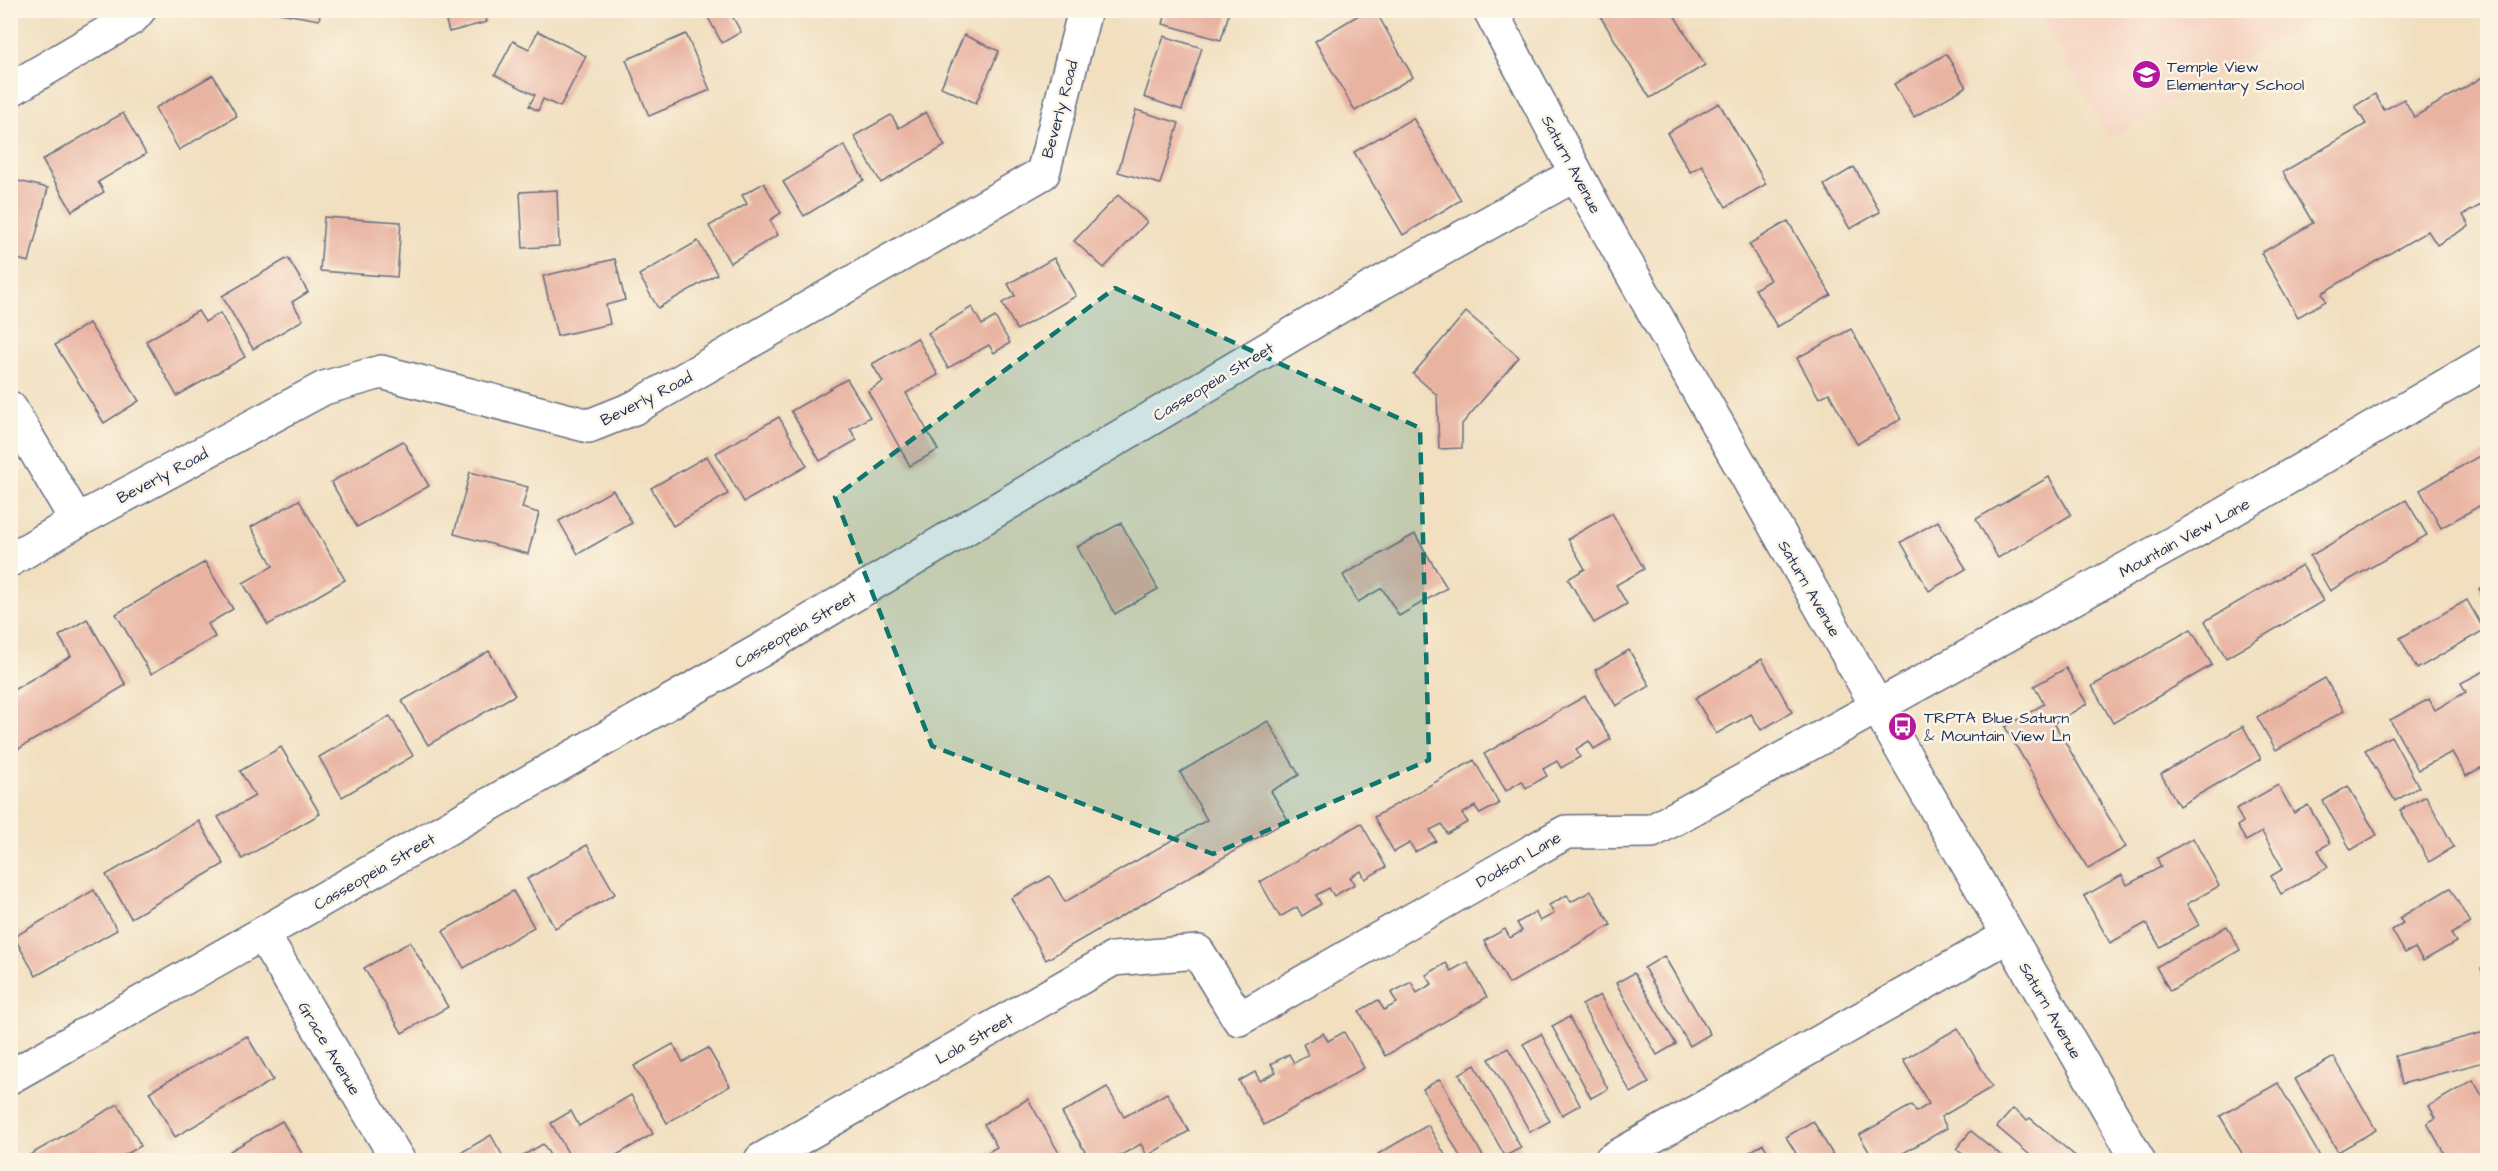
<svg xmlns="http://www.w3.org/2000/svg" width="2498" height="1171" viewBox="0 0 2498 1171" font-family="'Architects Daughter',sans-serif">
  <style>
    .built { fill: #f5d3c1 }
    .building { fill: #e9b3a2 }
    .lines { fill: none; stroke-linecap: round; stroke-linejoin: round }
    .minor-casing { stroke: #666d80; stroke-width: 36 }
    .minor { stroke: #fff; stroke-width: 33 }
    .marked { fill: #0f766e; fill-opacity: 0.2; stroke: #0f766e; stroke-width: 4.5; stroke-dasharray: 12 8; stroke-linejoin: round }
    .labels { text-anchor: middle; stroke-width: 5; stroke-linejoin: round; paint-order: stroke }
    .poi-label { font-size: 16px; fill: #1b2f5e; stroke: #fcf5e5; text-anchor: start }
    .street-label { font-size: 16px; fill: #1b2f5e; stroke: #fcf5e5 }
  </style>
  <rect width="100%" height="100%" fill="#fcf5e5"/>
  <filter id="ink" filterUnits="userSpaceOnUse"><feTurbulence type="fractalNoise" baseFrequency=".0167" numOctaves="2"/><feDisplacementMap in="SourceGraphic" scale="12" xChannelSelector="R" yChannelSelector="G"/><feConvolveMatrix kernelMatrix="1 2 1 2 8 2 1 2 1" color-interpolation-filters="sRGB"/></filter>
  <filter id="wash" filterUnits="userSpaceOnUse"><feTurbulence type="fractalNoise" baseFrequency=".008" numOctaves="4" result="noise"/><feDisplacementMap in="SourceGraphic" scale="24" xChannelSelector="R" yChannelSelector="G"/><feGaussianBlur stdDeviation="1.35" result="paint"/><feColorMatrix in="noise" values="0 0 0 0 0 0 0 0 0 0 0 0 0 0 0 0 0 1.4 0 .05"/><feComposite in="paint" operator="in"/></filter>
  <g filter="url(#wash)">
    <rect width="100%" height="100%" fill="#f1dfbf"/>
    <!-- built -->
    <path class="built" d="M2039,11H2327L2109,139Z"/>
    <g id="blocks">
      <!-- building -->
      <g class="building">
        <path d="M262,10H321L319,20Z"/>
        <path d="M443,10H484L487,22L449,32Z"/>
        <path d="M708,10H736L731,14L741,32L722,43L705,12Z"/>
        <path d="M1167,10H1230L1221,40L1163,24Z"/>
        <path d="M1367,10H1375L1413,77L1355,111L1315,41Z"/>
        <path d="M1609,10H1671L1705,65L1650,98L1600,16Z"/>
        <path d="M538,31L586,56L560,107L543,99L538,111L529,106L535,95L495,75L513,41L529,49Z"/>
        <path d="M686,34L710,90L649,116L626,60Z"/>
        <path d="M964,35L999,51L976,103L941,87Z"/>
        <path d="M1164,36L1202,48L1182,110L1144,97Z"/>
        <path d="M1946,54L1966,87L1914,117L1894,84Z"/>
        <path d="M2488,74V201L2463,215L2469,226L2437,245L2428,231L2322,293L2326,301L2298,317L2261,253L2313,223L2283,172L2366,124L2355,106L2375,94L2384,110L2404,99L2414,117Z"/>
        <path d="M213,75L237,116L179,150L155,108Z"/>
        <path d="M1719,103L1766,184L1726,207L1702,165L1690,172L1667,133Z"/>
        <path d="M1136,110L1179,123L1160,184L1118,172Z"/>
        <path d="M926,112L945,146L881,183L854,136L891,115L899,128Z"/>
        <path d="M123,113L146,154L98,182L104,192L72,211L42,160Z"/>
        <path d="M1413,118L1461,200L1403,235L1354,152Z"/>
        <path d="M844,145L864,180L804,216L783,182Z"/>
        <path d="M1854,167L1880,212L1850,229L1824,185Z"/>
        <path d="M10,179L48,188L29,262L10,257Z"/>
        <path d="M764,183L781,213L770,220L778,235L730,263L709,226L747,204L742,195Z"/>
        <path d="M557,190L559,246L523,248L520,192Z"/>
        <path d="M1118,195L1147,222L1104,268L1074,241Z"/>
        <path d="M324,217L401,222L397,277L320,271Z"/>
        <path d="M1788,221L1831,295L1777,327L1755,289L1770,280L1749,244Z"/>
        <path d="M698,241L717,274L658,308L639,275Z"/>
        <path d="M288,258L308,292L292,302L303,320L253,349L222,296Z"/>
        <path d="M1054,258L1076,296L1017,330L1002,303L1015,296L1008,284Z"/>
        <path d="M615,259L625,300L606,305L610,324L557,336L543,276Z"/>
        <path d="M972,307L982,325L995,317L1010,343L994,353L989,345L948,368L928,333Z"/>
        <path d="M198,311L205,322L220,313L245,357L177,396L146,341Z"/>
        <path d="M1466,312L1519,357L1462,424V448L1439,449L1437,395L1413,374Z"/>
        <path d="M89,323L139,401L104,423L55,345Z"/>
        <path d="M1851,329L1901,419L1857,444L1829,393L1819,398L1797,358Z"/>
        <path d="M917,338L938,375L906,393L938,450L910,466L868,391L883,382L872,364Z"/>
        <path d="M847,379L870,417L850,429L857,440L820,461L791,411Z"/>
        <path d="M779,417L807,466L744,502L716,453Z"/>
        <path d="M403,441L429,486L357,527L331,482Z"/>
        <path d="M2488,451V501L2441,528L2420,490Z"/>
        <path d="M707,456L728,494L673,526L651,488Z"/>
        <path d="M470,472L528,487L522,508L539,513L528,554L454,534Z"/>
        <path d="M2049,477L2071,515L1998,558L1976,519Z"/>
        <path d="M613,490L632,523L578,554L559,521Z"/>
        <path d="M299,500L345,580L268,625L243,583L273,566L251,527Z"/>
        <path d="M2406,500L2427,535L2330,591L2310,556Z"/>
        <path d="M1612,513L1644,569L1616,585L1627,604L1594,623L1568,579L1585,569L1568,539Z"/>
        <path d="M1938,521L1966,569L1929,591L1901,542Z"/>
        <path d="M1121,523L1158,589L1115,614L1077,547Z"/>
        <path d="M1415,534L1447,588L1399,616L1382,588L1358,602L1343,575Z"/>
        <path d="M205,562L233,609L208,624L215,637L151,674L116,614Z"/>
        <path d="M2302,565L2323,601L2226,658L2205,621Z"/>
        <path d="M2488,584V603L2479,589Z"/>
        <path d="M2467,600L2484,630L2417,669L2400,638Z"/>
        <path d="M87,619L126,685L10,754V692L71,656L59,636Z"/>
        <path d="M2191,629L2212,665L2113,723L2092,686Z"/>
        <path d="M1629,650L1650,686L1616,706L1595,670Z"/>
        <path d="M489,651L515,695L428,745L402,701Z"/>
        <path d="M1762,659L1792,712L1761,730L1751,714L1716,734L1695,698Z"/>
        <path d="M2066,668L2087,704L2054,723L2126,847L2088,869L2005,727L2044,704L2034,686Z"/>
        <path d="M2488,669V764L2466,776L2452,752L2418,770L2390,720L2429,699L2435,710L2466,692L2461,683Z"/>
        <path d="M2325,678L2344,711L2276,750L2257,717Z"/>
        <path d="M1585,696L1611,739L1594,749L1589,741L1576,749L1580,757L1561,768L1557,761L1543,769L1547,776L1526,788L1522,781L1506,791L1484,754Z"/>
        <path d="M390,716L413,756L342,797L319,757Z"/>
        <path d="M1268,721L1299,775L1271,791L1288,820L1046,960L1011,898L1050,876L1065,902L1207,820L1180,772Z"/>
        <path d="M2243,726L2261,759L2179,806L2161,774Z"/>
        <path d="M2391,736L2419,787L2395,801L2365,750Z"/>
        <path d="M281,747L320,814L242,859L218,817L255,796L240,771Z"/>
        <path d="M1474,760L1499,804L1480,814L1475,806L1462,814L1468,822L1447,834L1442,824L1430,830L1436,841L1415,852L1410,843L1394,852L1374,817Z"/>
        <path d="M2278,785L2294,813L2308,805L2330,843L2318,850L2328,867L2281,894L2271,876L2283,869L2262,832L2246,841L2237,826L2243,822L2236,809Z"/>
        <path d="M2348,786L2377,835L2351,850L2323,801Z"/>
        <path d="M2426,796L2454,847L2429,862L2400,810Z"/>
        <path d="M199,821L224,864L131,918L106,875Z"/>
        <path d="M1361,823L1386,867L1365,879L1361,871L1350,877L1355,884L1334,896L1329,888L1316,895L1321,904L1302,916L1297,907L1280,917L1260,882Z"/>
        <path d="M2193,838L2219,886L2187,904L2199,925L2160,947L2146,923L2110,943L2084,896L2122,875L2127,885L2161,867L2157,858Z"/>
        <path d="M587,845L615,894L555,928L527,879Z"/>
        <path d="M2450,888L2470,923L2451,934L2456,942L2423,961L2415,948L2405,953L2392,930L2403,923L2399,918Z"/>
        <path d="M94,890L117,930L36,976L14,937Z"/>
        <path d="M513,891L534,927L464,968L443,931Z"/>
        <path d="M1591,891L1611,925L1509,984L1484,941L1505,929L1510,938L1522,931L1517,923L1535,912L1540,921L1554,914L1549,905L1567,895L1571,902Z"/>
        <path d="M2227,926L2240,950L2170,991L2156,967Z"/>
        <path d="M410,942L448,1007L402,1033L364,968Z"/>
        <path d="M1664,956L1710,1034L1690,1046L1644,968Z"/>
        <path d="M1467,962L1487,997L1385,1056L1359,1011L1378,1000L1384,1010L1397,1003L1391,993L1411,982L1417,993L1432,984L1426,975L1446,963L1451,971Z"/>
        <path d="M2488,966V989H2487L2481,968Z"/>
        <path d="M1634,973L1676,1044L1657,1055L1616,983Z"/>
        <path d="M1600,995L1649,1083L1631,1093L1582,1005Z"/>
        <path d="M1569,1017L1608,1089L1591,1098L1552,1026Z"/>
        <path d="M1958,1028L1992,1087L1941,1117L1947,1128L1891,1160H1874L1859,1135L1912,1105L1916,1112L1929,1104L1903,1060Z"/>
        <path d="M2488,1031V1061L2402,1084L2395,1056Z"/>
        <path d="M1344,1032L1364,1068L1264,1125L1239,1081L1255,1072L1260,1081L1276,1072L1271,1064L1289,1054L1294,1063L1308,1055L1303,1044L1323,1033L1328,1041Z"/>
        <path d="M1541,1034L1580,1105L1562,1115L1523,1044Z"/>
        <path d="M247,1036L273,1080L175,1137L149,1092Z"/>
        <path d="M673,1044L683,1062L708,1048L730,1086L667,1123L634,1066Z"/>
        <path d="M1508,1048L1550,1121L1530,1132L1489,1059Z"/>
        <path d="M2334,1057L2376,1130L2338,1152L2295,1079Z"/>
        <path d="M1475,1065L1521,1148L1505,1156L1459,1074Z"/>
        <path d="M1440,1079L1485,1160H1462L1423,1089Z"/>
        <path d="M2473,1080L2488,1106V1112L2483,1115L2488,1122V1160H2448L2427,1123L2436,1118L2429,1106Z"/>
        <path d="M2278,1083L2322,1160H2246L2220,1116Z"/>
        <path d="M1107,1087L1124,1117L1167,1093L1189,1131L1147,1156L1141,1144L1112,1160H1090L1062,1113Z"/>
        <path d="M631,1095L653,1134L608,1160H572L551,1123L571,1111L579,1126Z"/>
        <path d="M1028,1099L1063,1160H974L997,1147L984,1124Z"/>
        <path d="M118,1104L141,1146L116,1160H21Z"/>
        <path d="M2013,1109L2027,1120L2030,1118L2080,1160H2036L1997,1127Z"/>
        <path d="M282,1121L306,1160H235L230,1151Z"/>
        <path d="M1813,1121L1836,1160H1800L1786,1137Z"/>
        <path d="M1428,1125L1448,1160H1382L1378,1154Z"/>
        <path d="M1971,1131L2007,1160H1971L1956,1149Z"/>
        <path d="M491,1135L505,1160H460L457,1155Z"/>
        <path d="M543,1144L553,1160H515Z"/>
        <path d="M1763,1144L1773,1160H1750L1746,1154Z"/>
      </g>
    </g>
  </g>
  <g filter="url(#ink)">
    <use href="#blocks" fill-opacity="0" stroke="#666d80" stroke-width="1.5"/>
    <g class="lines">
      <defs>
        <g id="minor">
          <path d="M1490,10L1592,203L1902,750L2138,1160"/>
          <path d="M10,90L132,18L139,10"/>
          <path d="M10,408L77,521"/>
          <path d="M10,560L77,521L324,388L381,372L589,426L634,408L1043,173L1085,10"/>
          <path d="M263,935L398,1160"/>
          <path d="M10,1077L761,650L1340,306L1576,174"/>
          <path d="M761,1160L1113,959L1198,952L1239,1019L1566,832L1652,831L2215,520L2488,361"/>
          <path d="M1611,1160L2008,936"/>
        </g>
      </defs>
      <!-- minor casing -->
      <use href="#minor" class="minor-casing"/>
      <!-- minor -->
      <use href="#minor" class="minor"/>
    </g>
  </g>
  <!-- marked area -->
  <path class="marked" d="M1115,288L1420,428L1429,760L1213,854L932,746L835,497Z"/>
  <!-- icons -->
  <defs>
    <symbol id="school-disc" viewBox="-11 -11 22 22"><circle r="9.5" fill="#b5179e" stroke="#fcf5e5"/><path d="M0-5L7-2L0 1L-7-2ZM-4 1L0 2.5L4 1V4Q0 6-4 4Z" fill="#fff"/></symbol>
    <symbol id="bus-disc" viewBox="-11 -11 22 22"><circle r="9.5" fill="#b5179e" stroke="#fcf5e5"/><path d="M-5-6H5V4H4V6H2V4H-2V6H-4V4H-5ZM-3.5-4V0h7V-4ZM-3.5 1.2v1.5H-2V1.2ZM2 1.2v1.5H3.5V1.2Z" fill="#fff"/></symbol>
  </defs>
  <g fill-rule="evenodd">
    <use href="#school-disc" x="2130" y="58" width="33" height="33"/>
    <use href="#bus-disc" x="1886" y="710" width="33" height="33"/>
  </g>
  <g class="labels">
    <!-- poi labels -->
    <g class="poi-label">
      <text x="2167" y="72">Temple View<tspan x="2167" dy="18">Elementary School</tspan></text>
      <text x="1924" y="723">TRPTA Blue Saturn<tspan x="1924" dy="18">&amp; Mountain View Ln</tspan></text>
    </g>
    <!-- street labels -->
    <g class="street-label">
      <text transform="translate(1059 109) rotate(-75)" y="6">Beverly Road</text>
      <text transform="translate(1572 164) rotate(62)" y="6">Saturn Avenue</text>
      <text transform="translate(1213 381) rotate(-31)" y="6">Casseopeia Street</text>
      <text transform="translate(646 398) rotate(-27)" y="6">Beverly Road</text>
      <text transform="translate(162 475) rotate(-28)" y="6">Beverly Road</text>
      <text transform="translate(2184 537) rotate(-29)" y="6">Mountain View Lane</text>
      <text transform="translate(1810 588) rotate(60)" y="6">Saturn Avenue</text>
      <text transform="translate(795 629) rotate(-30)" y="6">Casseopeia Street</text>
      <text transform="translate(1518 859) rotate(-30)" y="6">Dodson Lane</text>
      <text transform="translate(374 871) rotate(-30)" y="6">Casseopeia Street</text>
      <text transform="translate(2051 1010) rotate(60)" y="6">Saturn Avenue</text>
      <text transform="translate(974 1038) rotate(-30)" y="6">Lola Street</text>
      <text transform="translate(330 1048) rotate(59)" y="6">Grace Avenue</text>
    </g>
  </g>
  <!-- margin -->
  <rect width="2498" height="1171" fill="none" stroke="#fcf5e5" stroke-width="36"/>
</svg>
